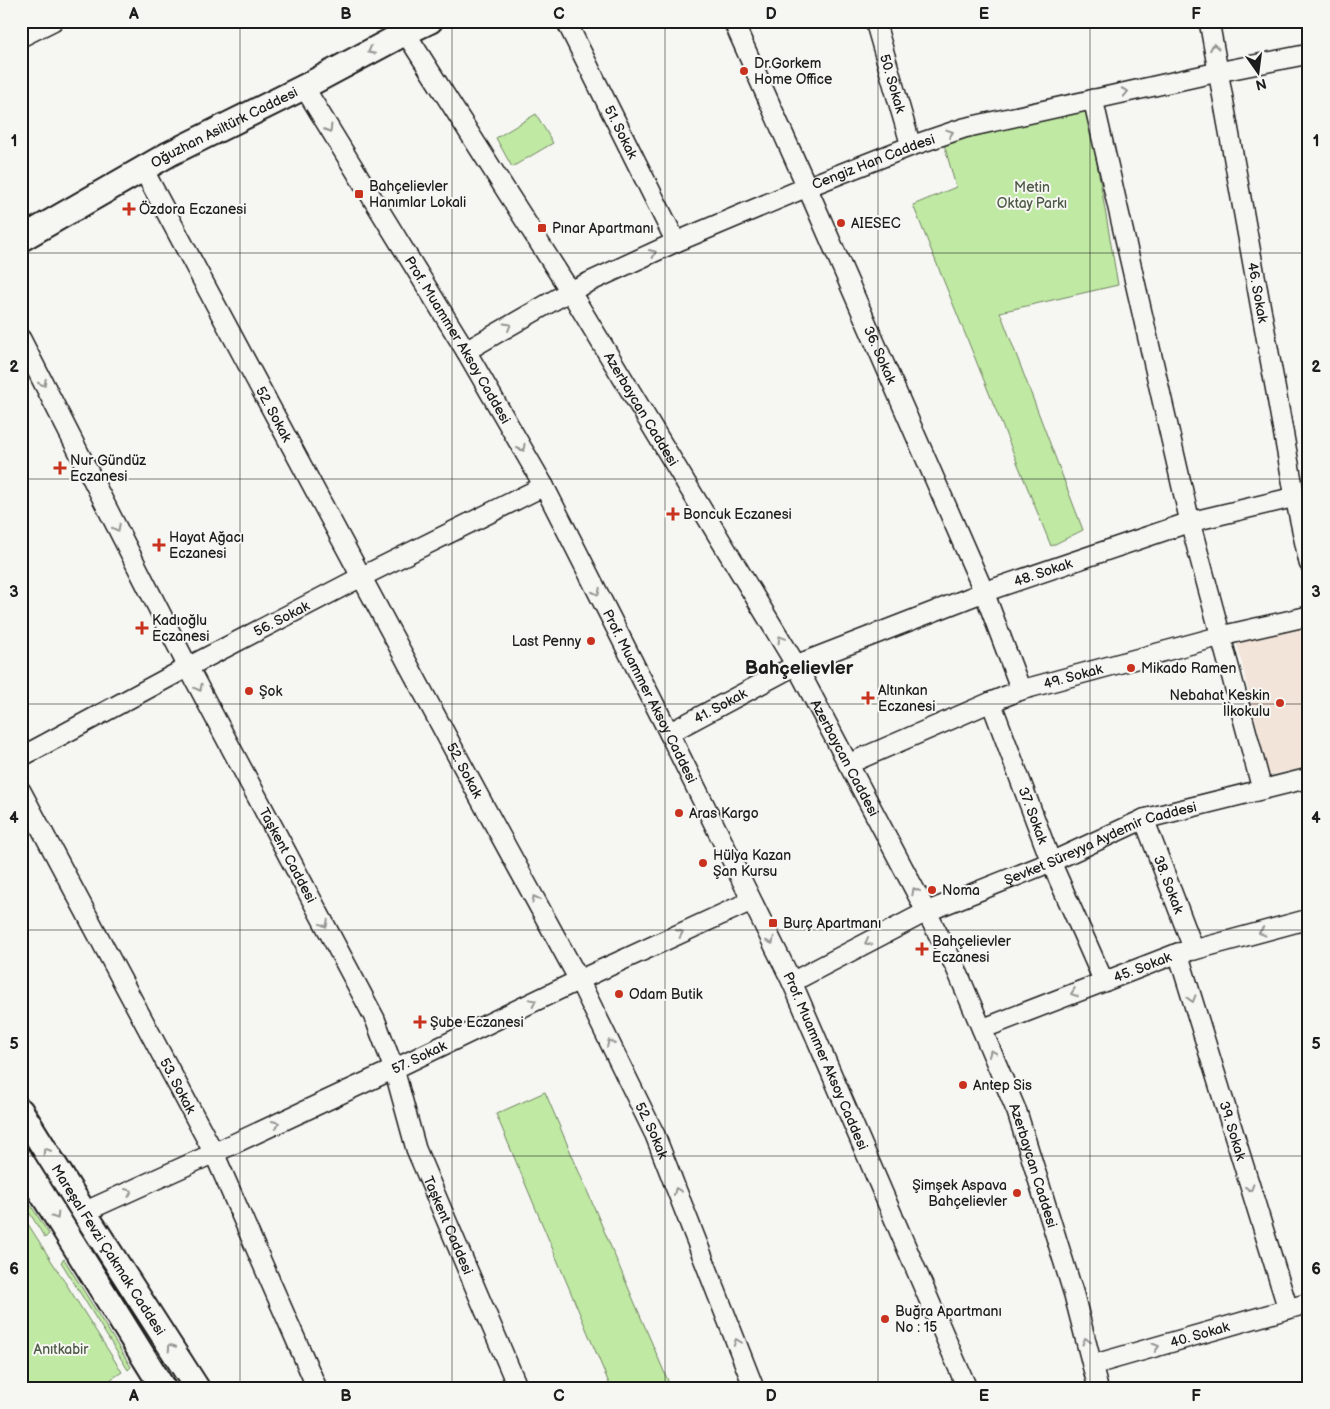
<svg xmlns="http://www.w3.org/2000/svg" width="1330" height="1409" viewBox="0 0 1330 1409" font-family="'Balsamiq Sans',sans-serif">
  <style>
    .built { fill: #f3e4d9 }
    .green { fill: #c0e9a4; stroke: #6e8260 }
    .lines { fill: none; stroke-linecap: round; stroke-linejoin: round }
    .minor-casing { stroke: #1c1c1c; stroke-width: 22 }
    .major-casing { stroke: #1c1c1c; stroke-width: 28 }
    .minor { stroke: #f6f6f2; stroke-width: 19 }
    .major { stroke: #f6f6f2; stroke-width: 24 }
    .oneway { stroke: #949492 }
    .grid { fill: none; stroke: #1c1c1c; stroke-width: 1; stroke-opacity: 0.55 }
    .poi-dot { fill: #c8321e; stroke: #f6f6f2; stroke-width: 2 }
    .labels { text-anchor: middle; stroke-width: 4; stroke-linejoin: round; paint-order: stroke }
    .poi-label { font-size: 14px; fill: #1c1c1c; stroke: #f6f6f2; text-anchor: start }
    .street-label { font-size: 14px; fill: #1c1c1c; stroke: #f6f6f2 }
    .park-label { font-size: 14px; fill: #4d5a45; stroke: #f6f6f2 }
    .district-label { font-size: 19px; font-weight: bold; fill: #1c1c1c; stroke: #f6f6f2 }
    .neatline { fill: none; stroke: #1c1c1c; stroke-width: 2 }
    .grid-label { font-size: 16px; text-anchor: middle; font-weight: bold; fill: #1c1c1c }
  </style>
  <rect width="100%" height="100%" fill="#f6f6f2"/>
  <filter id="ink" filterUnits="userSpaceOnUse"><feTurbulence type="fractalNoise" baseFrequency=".02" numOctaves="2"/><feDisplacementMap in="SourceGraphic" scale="10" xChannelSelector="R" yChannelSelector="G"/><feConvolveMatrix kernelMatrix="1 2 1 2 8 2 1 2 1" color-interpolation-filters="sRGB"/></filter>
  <g filter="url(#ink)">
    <!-- built -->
    <path class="built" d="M1309,624V767L1269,775L1236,639Z"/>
    <!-- green -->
    <g class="green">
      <path d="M1088,111L1118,285L1000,312L1083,530L1051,546L913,205L956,187L944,144L985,131Z"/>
      <path d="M536,114L553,143L512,167L496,138Z"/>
      <path d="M545,1092L671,1388H611L496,1114Z"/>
      <path d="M21,1190L49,1234L45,1238L21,1199Z"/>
      <path d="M21,1213L122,1372L98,1388H21Z"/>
      <path d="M64,1259L131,1367L128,1370L61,1262Z"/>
    </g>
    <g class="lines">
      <defs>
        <g id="minor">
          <path id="s1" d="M398,21L570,291L796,665L955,966L1017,1112L1074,1295L1098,1388"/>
          <path id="s2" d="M566,21L676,242"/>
          <path id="s3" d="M733,21L807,187L984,592L1021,690"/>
          <path id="s4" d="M875,21L911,146"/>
          <path id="s5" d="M1209,21L1295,497L1309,563"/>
          <path d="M21,37L53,21"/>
          <path id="s6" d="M304,87L466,351L544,486L669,733L792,982L967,1388"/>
          <path d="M1093,99L1190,522L1262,789"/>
          <path id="s7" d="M143,169L476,791L579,980L655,1135L754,1388"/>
          <path id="s8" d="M21,339L188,667L375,1019L394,1069L416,1149L518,1388"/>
          <path id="s9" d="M466,351L570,291L676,242L807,187L911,146L964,128L1218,72L1309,54"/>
          <path id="s10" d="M991,702L1051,862L1104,982"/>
          <path id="s11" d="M669,733L796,665L984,592L1190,522L1295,497"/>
          <path id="s12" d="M21,757L188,667L361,577L544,486"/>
          <path id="s13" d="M848,764L991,702L1021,690L1221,636L1309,616"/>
          <path id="s14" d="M21,791L214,1153L317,1388"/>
          <path id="s15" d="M1144,819L1194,950"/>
          <path id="s16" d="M1178,953L1288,1309"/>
          <path id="s17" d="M792,982L926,912L1051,862L1144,819L1309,778"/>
          <path id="s18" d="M982,1029L1178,953L1194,950L1309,919"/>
          <path id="s19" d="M84,1212L214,1153L394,1069L579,980L751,901"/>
          <path id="s20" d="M1092,1365L1309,1303"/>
        </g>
        <g id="major">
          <path id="s21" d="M21,239L169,154L304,87L405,33L430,21"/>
          <path id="s22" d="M21,1111L84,1212L197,1388"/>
          <path d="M21,1160L163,1388"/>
        </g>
      </defs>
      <!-- minor casing -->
      <use href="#minor" class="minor-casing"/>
      <!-- major casing -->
      <use href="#major" class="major-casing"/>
      <!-- minor -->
      <use href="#minor" class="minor"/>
      <!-- major -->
      <use href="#major" class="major"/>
    </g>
    <!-- one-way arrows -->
    <defs><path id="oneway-chevron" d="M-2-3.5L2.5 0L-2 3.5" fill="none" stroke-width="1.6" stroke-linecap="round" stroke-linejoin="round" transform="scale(1.25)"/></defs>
    <g class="oneway">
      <use href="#oneway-chevron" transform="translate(1214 47) rotate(-100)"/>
      <use href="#oneway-chevron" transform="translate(371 51) rotate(152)"/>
      <use href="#oneway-chevron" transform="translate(1125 92) rotate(-12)"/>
      <use href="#oneway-chevron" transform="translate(329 129) rotate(58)"/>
      <use href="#oneway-chevron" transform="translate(950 133) rotate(-19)"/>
      <use href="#oneway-chevron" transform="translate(653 253) rotate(-25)"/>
      <use href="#oneway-chevron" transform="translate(508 326) rotate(-30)"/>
      <use href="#oneway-chevron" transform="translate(43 383) rotate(63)"/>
      <use href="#oneway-chevron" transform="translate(522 448) rotate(60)"/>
      <use href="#oneway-chevron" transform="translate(117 528) rotate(63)"/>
      <use href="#oneway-chevron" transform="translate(597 592) rotate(63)"/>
      <use href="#oneway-chevron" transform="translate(781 639) rotate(-121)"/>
      <use href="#oneway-chevron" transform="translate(199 688) rotate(62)"/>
      <use href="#oneway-chevron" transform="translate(915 891) rotate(-118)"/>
      <use href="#oneway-chevron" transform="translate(535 899) rotate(-119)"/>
      <use href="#oneway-chevron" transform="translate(325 924) rotate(62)"/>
      <use href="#oneway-chevron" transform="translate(1262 932) rotate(165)"/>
      <use href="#oneway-chevron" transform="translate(680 933) rotate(-25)"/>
      <use href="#oneway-chevron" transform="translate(771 941) rotate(64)"/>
      <use href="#oneway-chevron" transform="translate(868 942) rotate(152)"/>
      <use href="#oneway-chevron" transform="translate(1074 993) rotate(159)"/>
      <use href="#oneway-chevron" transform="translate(1192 999) rotate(73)"/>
      <use href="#oneway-chevron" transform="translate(533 1002) rotate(-26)"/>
      <use href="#oneway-chevron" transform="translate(610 1043) rotate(-116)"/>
      <use href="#oneway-chevron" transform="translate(992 1053) rotate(-113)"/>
      <use href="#oneway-chevron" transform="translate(276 1124) rotate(-25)"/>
      <use href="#oneway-chevron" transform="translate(46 1151) rotate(-122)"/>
      <use href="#oneway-chevron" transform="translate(1250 1188) rotate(73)"/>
      <use href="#oneway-chevron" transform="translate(677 1191) rotate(-112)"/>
      <use href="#oneway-chevron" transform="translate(129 1192) rotate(-24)"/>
      <use href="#oneway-chevron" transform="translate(56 1216) rotate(58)"/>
      <use href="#oneway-chevron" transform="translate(1086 1341) rotate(-105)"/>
      <use href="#oneway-chevron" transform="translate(737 1342) rotate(-111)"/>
      <use href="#oneway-chevron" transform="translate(171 1347) rotate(-123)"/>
      <use href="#oneway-chevron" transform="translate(1156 1347) rotate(-16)"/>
    </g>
  </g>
  <!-- grid -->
  <path class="grid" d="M240,21V1388M452,21V1388M665,21V1388M878,21V1388M1090,21V1388M21,253H1309M21,479H1309M21,704H1309M21,930H1309M21,1156H1309"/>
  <!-- markers -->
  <g class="poi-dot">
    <circle cx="744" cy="71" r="5"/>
    <rect x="354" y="189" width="10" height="10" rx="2.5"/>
    <path d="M126.5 201.5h5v5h5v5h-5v5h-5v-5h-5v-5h5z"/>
    <circle cx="841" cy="223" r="5"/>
    <rect x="537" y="223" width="10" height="10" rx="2.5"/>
    <path d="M57.5 460.5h5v5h5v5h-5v5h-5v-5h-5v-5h5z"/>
    <path d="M670.5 506.5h5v5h5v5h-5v5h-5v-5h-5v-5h5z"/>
    <path d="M156.5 537.5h5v5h5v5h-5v5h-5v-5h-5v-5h5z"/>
    <path d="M139.5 620.5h5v5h5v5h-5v5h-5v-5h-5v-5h5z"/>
    <circle cx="591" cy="641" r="5"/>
    <circle cx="1131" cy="668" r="5"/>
    <circle cx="249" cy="691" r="5"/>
    <path d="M865.5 690.5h5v5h5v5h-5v5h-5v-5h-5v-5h5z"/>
    <circle cx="1280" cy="703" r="5"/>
    <circle cx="679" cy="813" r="5"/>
    <circle cx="703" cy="863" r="5"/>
    <circle cx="932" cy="890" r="5"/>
    <rect x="768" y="918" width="10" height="10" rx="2.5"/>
    <path d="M919.5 941.5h5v5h5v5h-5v5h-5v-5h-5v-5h5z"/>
    <circle cx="619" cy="994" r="5"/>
    <path d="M417.5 1014.5h5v5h5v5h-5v5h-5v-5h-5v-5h5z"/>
    <circle cx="963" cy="1085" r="5"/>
    <circle cx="1017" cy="1193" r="5"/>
    <circle cx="885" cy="1319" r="5"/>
  </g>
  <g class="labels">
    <!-- poi labels -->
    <g class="poi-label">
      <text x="754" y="68">Dr.Gorkem<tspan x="754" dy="16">Home Office</tspan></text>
      <text x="369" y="191">Bahçelievler<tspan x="369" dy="16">Hanımlar Lokali</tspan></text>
      <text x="139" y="214">Özdora Eczanesi</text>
      <text x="851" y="228">AIESEC</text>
      <text x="552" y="233">Pınar Apartmanı</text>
      <text x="70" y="465">Nur Gündüz<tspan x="70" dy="16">Eczanesi</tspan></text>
      <text x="683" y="519">Boncuk Eczanesi</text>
      <text x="169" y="542">Hayat Ağacı<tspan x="169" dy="16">Eczanesi</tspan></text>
      <text x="152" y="625">Kadıoğlu<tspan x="152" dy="16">Eczanesi</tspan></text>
      <text x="581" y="646" text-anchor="end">Last Penny</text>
      <text x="1141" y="673">Mikado Ramen</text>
      <text x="878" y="695">Altınkan<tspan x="878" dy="16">Eczanesi</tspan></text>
      <text x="259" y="696">Şok</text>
      <text x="1270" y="700" text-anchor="end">Nebahat Keskin<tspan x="1270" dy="16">İlkokulu</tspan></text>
      <text x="689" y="818">Aras Kargo</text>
      <text x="713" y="860">Hülya Kazan<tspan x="713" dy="16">Şan Kursu</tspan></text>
      <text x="942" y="895">Noma</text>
      <text x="783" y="928">Burç Apartmanı</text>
      <text x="932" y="946">Bahçelievler<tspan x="932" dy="16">Eczanesi</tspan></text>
      <text x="629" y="999">Odam Butik</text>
      <text x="430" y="1027">Şube Eczanesi</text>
      <text x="973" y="1090">Antep Sis</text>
      <text x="1007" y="1190" text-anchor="end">Şimşek Aspava<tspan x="1007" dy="16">Bahçelievler</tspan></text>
      <text x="895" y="1316">Buğra Apartmanı<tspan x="895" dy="16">No : 15</tspan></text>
    </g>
    <!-- street labels -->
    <g class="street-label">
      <text dy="5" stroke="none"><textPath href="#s4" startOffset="65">50. Sokak</textPath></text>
      <text dy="5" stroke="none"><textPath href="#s21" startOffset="232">Oğuzhan Asiltürk Caddesi</textPath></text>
      <text dy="5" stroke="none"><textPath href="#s2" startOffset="124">51. Sokak</textPath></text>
      <text dy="5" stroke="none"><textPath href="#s9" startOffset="450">Cengiz Han Caddesi</textPath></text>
      <text dy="5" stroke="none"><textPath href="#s5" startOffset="276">46. Sokak</textPath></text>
      <text dy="5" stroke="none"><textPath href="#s6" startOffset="296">Prof. Muammer Aksoy Caddesi</textPath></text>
      <text dy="5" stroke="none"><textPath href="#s3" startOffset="365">36. Sokak</textPath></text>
      <text dy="5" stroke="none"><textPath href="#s1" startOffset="458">Azerbaycan Caddesi</textPath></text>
      <text dy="5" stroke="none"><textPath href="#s7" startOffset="278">52. Sokak</textPath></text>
      <text dy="5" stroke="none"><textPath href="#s11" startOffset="408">48. Sokak</textPath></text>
      <text dy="5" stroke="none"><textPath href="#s12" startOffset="295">56. Sokak</textPath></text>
      <text dy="5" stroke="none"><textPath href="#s13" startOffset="242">49. Sokak</textPath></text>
      <text dy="5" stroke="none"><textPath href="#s6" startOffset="701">Prof. Muammer Aksoy Caddesi</textPath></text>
      <text dy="5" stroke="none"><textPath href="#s11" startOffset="58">41. Sokak</textPath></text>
      <text dy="5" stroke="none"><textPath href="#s1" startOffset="862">Azerbaycan Caddesi</textPath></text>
      <text dy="5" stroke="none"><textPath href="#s7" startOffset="682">52. Sokak</textPath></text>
      <text dy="5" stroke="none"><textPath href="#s10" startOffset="121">37. Sokak</textPath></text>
      <text dy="5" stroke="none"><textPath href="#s17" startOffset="339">Şevket Süreyya Aydemir Caddesi</textPath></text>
      <text dy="5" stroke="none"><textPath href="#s8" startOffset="581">Taşkent Caddesi</textPath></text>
      <text dy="5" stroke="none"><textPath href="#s15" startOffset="70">38. Sokak</textPath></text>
      <text dy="5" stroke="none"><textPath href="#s18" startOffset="172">45. Sokak</textPath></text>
      <text dy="5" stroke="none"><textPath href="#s19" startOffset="369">57. Sokak</textPath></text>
      <text dy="5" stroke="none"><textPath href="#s6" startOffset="1106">Prof. Muammer Aksoy Caddesi</textPath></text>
      <text dy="5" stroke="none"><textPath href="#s14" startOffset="334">53. Sokak</textPath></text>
      <text dy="5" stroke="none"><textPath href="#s7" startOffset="1088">52. Sokak</textPath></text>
      <text dy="5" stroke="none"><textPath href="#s16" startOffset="186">39. Sokak</textPath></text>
      <text dy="5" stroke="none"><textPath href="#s1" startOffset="1312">Azerbaycan Caddesi</textPath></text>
      <text dy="5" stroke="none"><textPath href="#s8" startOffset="986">Taşkent Caddesi</textPath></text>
      <text dy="5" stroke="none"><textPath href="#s22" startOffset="164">Mareşal Fevzi Çakmak Caddesi</textPath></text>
      <text dy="5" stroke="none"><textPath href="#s20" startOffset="112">40. Sokak</textPath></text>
    </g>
    <!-- park labels -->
    <g class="park-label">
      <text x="1032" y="192">Metin<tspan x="1032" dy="16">Oktay Parkı</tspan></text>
      <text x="61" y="1354">Anıtkabir</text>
    </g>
    <!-- district labels -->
    <g class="district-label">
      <text x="799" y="674">Bahçelievler</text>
    </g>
  </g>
  <!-- margin -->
  <rect width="1330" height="1409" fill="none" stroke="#f6f6f2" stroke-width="55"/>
  <!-- north arrow -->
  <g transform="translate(1258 72) rotate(166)" stroke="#f6f6f2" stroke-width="4" paint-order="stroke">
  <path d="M0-4L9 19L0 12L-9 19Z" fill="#1c1c1c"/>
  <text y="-8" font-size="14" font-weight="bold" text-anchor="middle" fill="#1c1c1c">N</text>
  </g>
  <rect x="28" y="28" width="1274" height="1354" class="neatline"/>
  <g class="grid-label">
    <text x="134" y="19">A</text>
    <text x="346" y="19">B</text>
    <text x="559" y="19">C</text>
    <text x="771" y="19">D</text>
    <text x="984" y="19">E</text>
    <text x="1196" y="19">F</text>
    <text x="14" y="146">1</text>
    <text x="1316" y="146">1</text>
    <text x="14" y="372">2</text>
    <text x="1316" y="372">2</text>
    <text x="14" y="597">3</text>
    <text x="1316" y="597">3</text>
    <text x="14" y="823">4</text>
    <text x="1316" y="823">4</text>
    <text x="14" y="1049">5</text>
    <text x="1316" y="1049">5</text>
    <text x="14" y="1274">6</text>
    <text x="1316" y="1274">6</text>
    <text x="134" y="1401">A</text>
    <text x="346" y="1401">B</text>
    <text x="559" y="1401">C</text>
    <text x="771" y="1401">D</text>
    <text x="984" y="1401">E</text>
    <text x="1196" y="1401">F</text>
  </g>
</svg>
